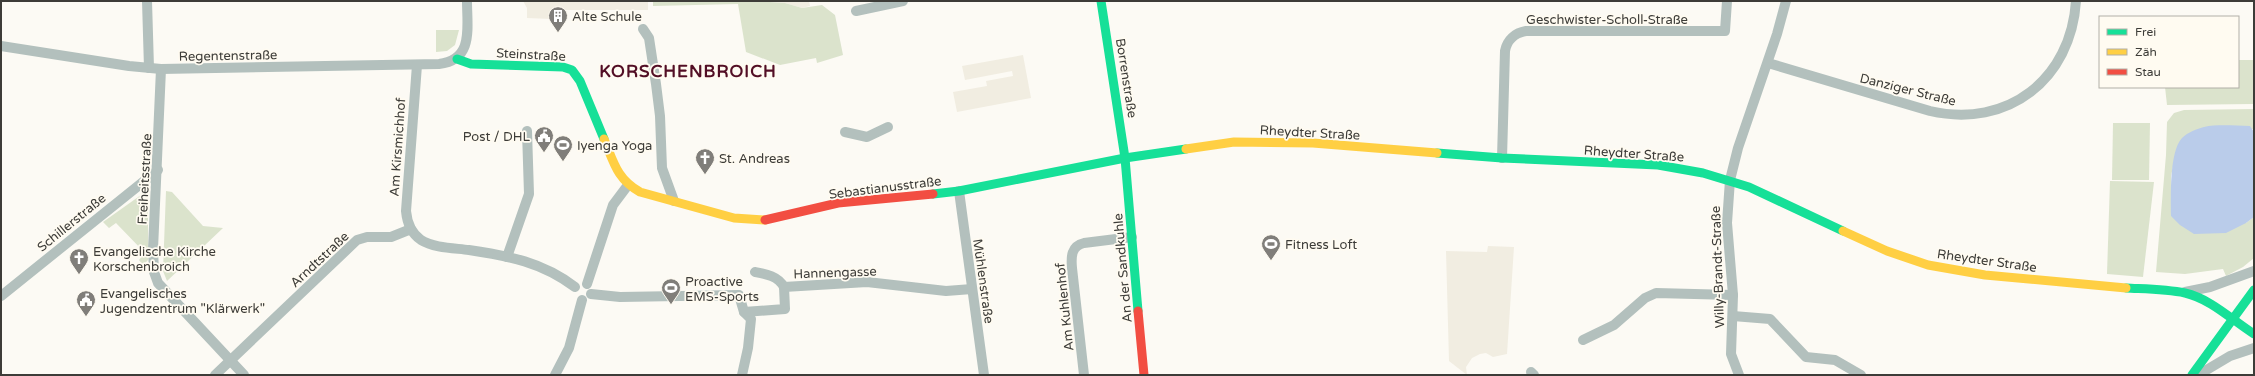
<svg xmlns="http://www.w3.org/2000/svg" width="2255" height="376" viewBox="0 0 2255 376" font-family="'Varela Round',sans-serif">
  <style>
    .built { fill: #f1ede1 }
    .green { fill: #dbe3cc }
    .water { fill: #baccea }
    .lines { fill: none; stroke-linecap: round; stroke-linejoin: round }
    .street { stroke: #b3c0bd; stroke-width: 10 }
    .fast { stroke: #16e098; stroke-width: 9 }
    .slow { stroke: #ffcf43; stroke-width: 9 }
    .jam { stroke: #f24e42; stroke-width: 9 }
    .labels { text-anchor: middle; stroke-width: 3.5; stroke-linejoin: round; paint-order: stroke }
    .poi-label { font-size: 13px; fill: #3d3c38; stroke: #fffbf1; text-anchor: start }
    .street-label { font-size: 13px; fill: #3d3c38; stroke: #fffbf1 }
    .district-label { font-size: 17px; font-weight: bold; letter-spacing: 1px; fill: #520e25; stroke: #fffbf1 }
  </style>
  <rect width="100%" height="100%" fill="#fcfaf4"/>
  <!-- built -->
  <g class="built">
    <path d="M523,1H648V10H551V19L527,18V8Z"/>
    <path d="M753,1H809L810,6L802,8L785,3Z"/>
    <path d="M1023,55L1031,98L957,112L953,92L987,86L986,81L1013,76L1012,71L965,80L962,66Z"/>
    <path d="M1488,246L1514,247L1507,354L1493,357L1486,353L1480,354L1472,358L1466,367L1467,375L1449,361L1446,251L1487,252Z"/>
  </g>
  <!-- green -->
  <g class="green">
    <path d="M653,1H753L785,3L802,8L822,5L835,15L843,55L817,63L816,58L780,65L746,52L738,4L653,6Z"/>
    <path d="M436,30H459L455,45L447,51L436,52Z"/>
    <path d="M2238,60H2254V104L2167,105L2165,87H2238Z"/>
    <path d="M2254,109V157L2253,129L2177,148L2171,176V216L2246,223L2254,217V258L2243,267L2226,276L2223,269L2185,274L2156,272L2166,155L2167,122L2174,113L2184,110Z"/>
    <path d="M2113,123H2150L2149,180H2112Z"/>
    <path d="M2110,181L2154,182L2143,277L2107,274Z"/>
    <path d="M148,190V260L143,265L139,260L145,253L116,223L109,228L103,222Z"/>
    <path d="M166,191L172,192L203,226L223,228L167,281L163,271Z"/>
  </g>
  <!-- water -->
  <path class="water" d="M2250,126L2254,132V217L2246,223L2226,233L2194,234L2180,225L2171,216C2171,197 2169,152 2182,138C2188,132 2197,129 2204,127C2218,124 2236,126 2250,126Z"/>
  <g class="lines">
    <!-- street -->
    <g class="street">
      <path d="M147,1L149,68"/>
      <path d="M856,11L903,1"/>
      <path d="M643,29L649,38L656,84L660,116L662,168L674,201"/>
      <path d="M1,46L129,66L161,69L439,64C474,60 467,28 467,1"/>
      <path d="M1768,63L1930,111C2008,129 2071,79 2076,1"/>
      <path d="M417,65L406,211C407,222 411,233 421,240C434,248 454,248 469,250C509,256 542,262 575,287"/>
      <path d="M161,69L153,249L154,272L158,283L244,375"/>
      <path d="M845,132L867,137L888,127"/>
      <path d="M1502,158L1505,51C1507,40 1515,33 1526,31H1725L1727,1"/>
      <path d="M959,191L984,375"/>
      <path d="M507,257L529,194L527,131"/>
      <path d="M755,272C766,274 778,276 784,287"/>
      <path d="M587,284L613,205L628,185"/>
      <path d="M2185,292L2210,287L2254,271"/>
      <path d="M591,294L620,297L739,295L744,312L751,319L748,348L742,375"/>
      <path d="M1,296L158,170"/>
      <path d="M744,312L785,309L784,287L867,282L946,291L972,289"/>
      <path d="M1733,316L1770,319L1806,357L1835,360L1861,375"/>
      <path d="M1583,340L1614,325L1645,298L1656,293L1733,295"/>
      <path d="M1531,372L1534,375"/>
      <path d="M215,375L357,240L367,237H391L411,229"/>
      <path d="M555,375L569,348L582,300"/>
      <path d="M1084,375L1072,268C1071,257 1071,246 1084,243L1132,237"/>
      <path d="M1739,375L1731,354L1733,295L1727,223L1730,180L1738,148L1777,34L1786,1"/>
      <path d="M2198,375L2230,356L2254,348"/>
    </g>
    <!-- fast -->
    <g class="fast">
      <path d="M1101,1L1125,158L1138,311"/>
      <path d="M457,59L471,64L563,67L572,70L580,81L604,139"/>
      <path d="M1437,153L1502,158L1658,165L1703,173L1749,187L1843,231"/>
      <path d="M933,194L959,191L1125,158L1186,149"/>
      <path d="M2126,288C2145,289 2166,289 2185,293C2211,299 2232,320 2254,334"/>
      <path d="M2192,375L2254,290"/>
    </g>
    <!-- slow -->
    <g class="slow">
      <path d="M604,139C614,163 617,179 640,192L734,218L765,220"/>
      <path d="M1186,149L1234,142L1313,143L1437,153"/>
      <path d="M1843,231L1887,251L1928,265L1985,275L2126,288"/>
    </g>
    <!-- jam -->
    <g class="jam">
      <path d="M765,220L838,203L933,194"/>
      <path d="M1138,311L1144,375"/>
    </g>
  </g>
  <!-- icons -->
  <defs>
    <symbol id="building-pin" viewBox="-11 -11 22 30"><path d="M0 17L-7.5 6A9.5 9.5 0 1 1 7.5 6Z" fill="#807e7a" stroke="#fffbf1"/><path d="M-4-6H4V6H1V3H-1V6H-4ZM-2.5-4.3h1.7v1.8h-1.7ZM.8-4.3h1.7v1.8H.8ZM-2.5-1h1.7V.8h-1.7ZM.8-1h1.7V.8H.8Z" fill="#fff"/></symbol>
    <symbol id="civic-pin" viewBox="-11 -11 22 30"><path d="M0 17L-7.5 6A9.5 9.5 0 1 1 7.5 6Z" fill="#807e7a" stroke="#fffbf1"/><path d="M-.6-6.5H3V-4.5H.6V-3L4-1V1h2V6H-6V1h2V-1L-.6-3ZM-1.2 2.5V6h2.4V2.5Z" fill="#fff"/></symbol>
    <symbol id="stadium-pin" viewBox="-11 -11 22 30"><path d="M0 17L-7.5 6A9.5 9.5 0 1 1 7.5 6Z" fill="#807e7a" stroke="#fffbf1"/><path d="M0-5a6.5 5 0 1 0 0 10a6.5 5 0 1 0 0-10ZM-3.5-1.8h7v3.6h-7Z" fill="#fff"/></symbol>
    <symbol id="church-pin" viewBox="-11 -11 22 30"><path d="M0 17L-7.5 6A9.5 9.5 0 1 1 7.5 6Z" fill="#807e7a" stroke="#fffbf1"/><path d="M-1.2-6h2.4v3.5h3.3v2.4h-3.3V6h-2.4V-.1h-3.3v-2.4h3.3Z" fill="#fff"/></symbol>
  </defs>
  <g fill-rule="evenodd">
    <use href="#building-pin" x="547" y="5" width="22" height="30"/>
    <use href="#civic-pin" x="533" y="125" width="22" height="30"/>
    <use href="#stadium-pin" x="552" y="134" width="22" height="30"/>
    <use href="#church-pin" x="694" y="147" width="22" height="30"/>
    <use href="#stadium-pin" x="1260" y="233" width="22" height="30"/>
    <use href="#church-pin" x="68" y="247" width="22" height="30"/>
    <use href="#stadium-pin" x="660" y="277" width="22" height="30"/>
    <use href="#civic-pin" x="75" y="289" width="22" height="30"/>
  </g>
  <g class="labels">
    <!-- poi labels -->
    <g class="poi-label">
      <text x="572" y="21">Alte Schule</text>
      <text x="530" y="141" text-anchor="end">Post / DHL</text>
      <text x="577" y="150">Iyenga Yoga</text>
      <text x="719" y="163">St. Andreas</text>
      <text x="1285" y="249">Fitness Loft</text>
      <text x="93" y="256">Evangelische Kirche<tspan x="93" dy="15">Korschenbroich</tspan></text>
      <text x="685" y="286">Proactive<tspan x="685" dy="15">EMS-Sports</tspan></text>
      <text x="100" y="298">Evangelisches<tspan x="100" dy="15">Jugendzentrum "Klärwerk"</tspan></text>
    </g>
    <!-- street labels -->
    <g class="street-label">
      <text x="1607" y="24">Geschwister-Scholl-Straße</text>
      <text transform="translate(531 54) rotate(3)" y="5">Steinstraße</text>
      <text transform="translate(228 55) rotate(-1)" y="5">Regentenstraße</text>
      <text transform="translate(1127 78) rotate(81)" y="5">Borrenstraße</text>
      <text transform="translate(1908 89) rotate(14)" y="5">Danziger Straße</text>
      <text transform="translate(1310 132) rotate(3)" y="5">Rheydter Straße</text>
      <text transform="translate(397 147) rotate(-86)" y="5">Am Kirsmichhof</text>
      <text transform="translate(1634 153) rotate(4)" y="5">Rheydter Straße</text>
      <text transform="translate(144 179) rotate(-87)" y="5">Freiheitsstraße</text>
      <text transform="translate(885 187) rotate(-7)" y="5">Sebastianusstraße</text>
      <text transform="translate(71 222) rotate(-39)" y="5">Schillerstraße</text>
      <text transform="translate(319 259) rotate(-43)" y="5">Arndtstraße</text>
      <text transform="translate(1987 260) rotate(8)" y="5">Rheydter Straße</text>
      <text transform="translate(1717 267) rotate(-92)" y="5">Willy-Brandt-Straße</text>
      <text transform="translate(1122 268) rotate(-95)" y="5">An der Sandkuhle</text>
      <text transform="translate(835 272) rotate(-2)" y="5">Hannengasse</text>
      <text transform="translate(984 281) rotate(82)" y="5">Mühlenstraße</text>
      <text transform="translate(1064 307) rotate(-96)" y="5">Am Kuhlenhof</text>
    </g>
    <!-- district labels -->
    <g class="district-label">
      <text x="688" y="77">KORSCHENBROICH</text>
    </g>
  </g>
  <!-- border -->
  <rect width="2255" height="376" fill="none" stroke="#3d3c38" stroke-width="4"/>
  <!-- legend -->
  <rect x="2099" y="16" width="140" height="72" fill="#fffbf1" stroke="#b1afa7"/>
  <rect x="2107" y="29" width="20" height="6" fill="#16e098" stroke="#b1afa7"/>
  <text x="2135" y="36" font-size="12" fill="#3d3c38">Frei</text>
  <rect x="2107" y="49" width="20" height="6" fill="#ffcf43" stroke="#b1afa7"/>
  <text x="2135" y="56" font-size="12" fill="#3d3c38">Zäh</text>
  <rect x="2107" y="69" width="20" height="6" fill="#f24e42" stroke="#b1afa7"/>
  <text x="2135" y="76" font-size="12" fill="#3d3c38">Stau</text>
</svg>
